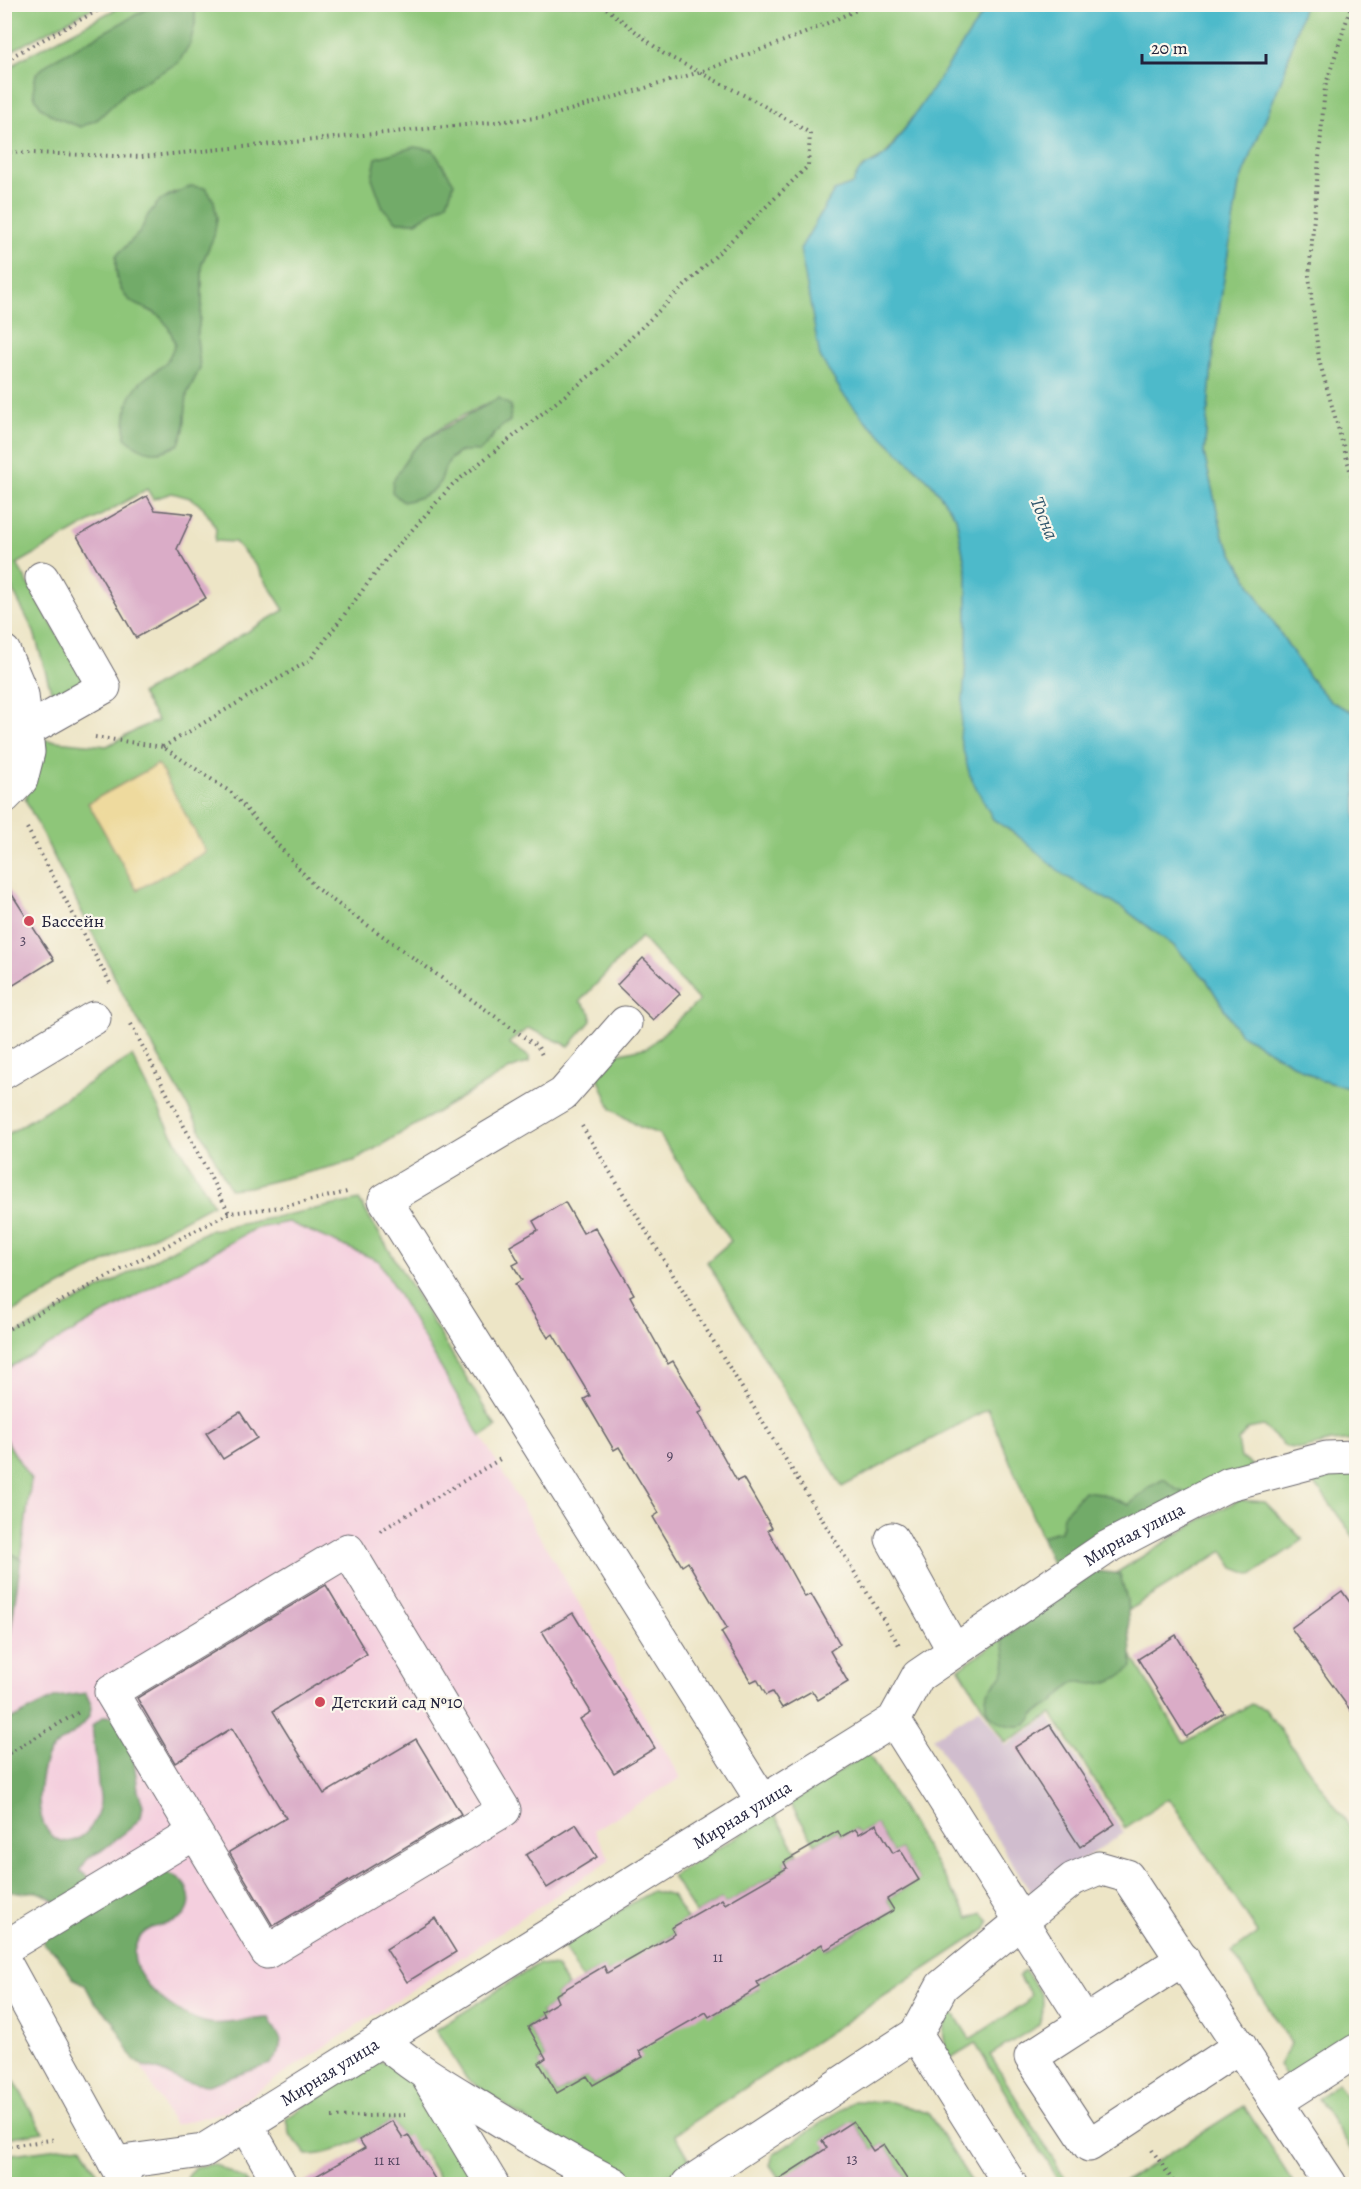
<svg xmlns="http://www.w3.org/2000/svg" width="1361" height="2189" viewBox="0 0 1361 2189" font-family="Alegreya,serif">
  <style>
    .built { fill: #f4cfde }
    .industrial { fill: #d0bdce }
    .green { fill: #8ec679; stroke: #58745a; stroke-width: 1.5; fill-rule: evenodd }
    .forest { fill: #72ab69; stroke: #4a6652; stroke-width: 1.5 }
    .sand { fill: #eeda9e; stroke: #887e6c; stroke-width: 1.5 }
    .water { fill: #4ebaca; stroke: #386e82; stroke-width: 1.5 }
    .building { fill: #daacc7 }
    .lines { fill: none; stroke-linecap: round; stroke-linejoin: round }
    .minor-casing { stroke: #69666c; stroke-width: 35 }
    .path { stroke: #69666c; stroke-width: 4; stroke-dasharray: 1.5 4.5; stroke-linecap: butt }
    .minor { stroke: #fff; stroke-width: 33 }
    .poi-dot { fill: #d1495b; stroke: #fbf7ec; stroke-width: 2 }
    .labels { text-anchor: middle; stroke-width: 4.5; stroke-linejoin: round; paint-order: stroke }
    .number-label { font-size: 15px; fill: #50445e }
    .poi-label { font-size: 18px; fill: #22223b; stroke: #fbf7ec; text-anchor: start }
    .street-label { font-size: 18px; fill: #22223b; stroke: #fbf7ec }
    .water-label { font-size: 20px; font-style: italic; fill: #31576d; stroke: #fbf7ec }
  </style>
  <rect width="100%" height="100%" fill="#fbf7ec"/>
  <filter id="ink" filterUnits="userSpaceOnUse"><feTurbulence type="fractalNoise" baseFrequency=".0167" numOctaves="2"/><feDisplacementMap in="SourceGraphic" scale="12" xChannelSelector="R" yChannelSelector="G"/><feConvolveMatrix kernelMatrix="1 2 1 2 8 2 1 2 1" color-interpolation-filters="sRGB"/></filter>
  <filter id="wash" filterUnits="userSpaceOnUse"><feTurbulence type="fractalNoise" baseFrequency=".008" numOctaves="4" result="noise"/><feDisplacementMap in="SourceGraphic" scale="24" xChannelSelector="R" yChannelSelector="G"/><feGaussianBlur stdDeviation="1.35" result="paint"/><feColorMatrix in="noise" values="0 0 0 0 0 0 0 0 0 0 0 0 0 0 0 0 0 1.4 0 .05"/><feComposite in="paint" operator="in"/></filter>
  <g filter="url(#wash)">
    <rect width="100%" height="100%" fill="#ede5c6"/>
    <!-- built -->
    <path class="built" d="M288,1222L379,1261L681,1778L594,1830L610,1860L227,2111L174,2125L5,1821V1627L13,1622L31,1480L5,1437V1370L161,1278L254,1229Z"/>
    <!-- industrial -->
    <path class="industrial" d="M980,1708L1005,1746L1050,1717L1124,1833L1031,1892L933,1738Z"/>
    <!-- green -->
    <g class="green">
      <path d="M5,4H98V5L13,50L5,60Z"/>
      <path d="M123,5H989L930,95L884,156L862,168L853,184L834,191L823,212L866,421L932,484L956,517L967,574V647L993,819L1124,909L1173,945L1206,979L1239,1033L1320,1080L1356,1090V1440L1331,1442L1302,1449L1286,1447L1263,1426L1248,1429L1238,1441L1241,1458L1254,1466L1192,1495L1177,1490L1151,1486L1129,1505L1115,1500L1061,1531L1041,1536L988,1409L842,1487L707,1262L731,1241L659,1134L640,1127L611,1109L598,1077L617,1054L648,1047L699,1001L641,937L580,1001L591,1013V1021L569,1046L528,1028L509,1043L529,1057V1062L510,1069L354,1161L249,1187L230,1189L195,1119L124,996L25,799L44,756L45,740L107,746L144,726L158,721L141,694L284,610L257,567L235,542L215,541L216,528L203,507L190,498L172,493L153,499L147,489L17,564L85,682L54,701L34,632L5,575L4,77L19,60ZM174,192L214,235L202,263V303L197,338L200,368L187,394L184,429L141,382L168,362L175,344C172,334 168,322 159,316C152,311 145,308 137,305C118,296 115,275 116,256C124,248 134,241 141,232C154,212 150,206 174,192ZM499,398L497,428L491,440C474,446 454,450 445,467C439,478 440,482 431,492L403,466C423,432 464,414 499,398Z"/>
      <path d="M1304,5H1356V714L1330,701L1309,677L1267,613L1223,536L1204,454L1214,342L1239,184L1284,73Z"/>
      <path d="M132,1056L167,1125L213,1204L5,1316V1136Z"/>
      <path d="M359,1200L496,1427L481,1437L379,1261L288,1222L254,1229L5,1370V1340L207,1231Z"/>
      <path d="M4,1437L31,1480L21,1559L11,1553L5,1560Z"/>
      <path d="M1356,1469V1540L1313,1481L1312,1474Z"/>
      <path d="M1239,1500L1265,1502L1303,1540L1252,1575L1234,1568L1223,1551L1114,1619L1108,1578L1202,1519Z"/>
      <path d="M1085,1584L1135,1661L1184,1743L1251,1704L1265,1709L1356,1835V2031L1286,2077L1279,2065L1291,2043L1232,1952L1258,1933L1169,1798L1125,1828L1052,1714L1005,1743L959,1668Z"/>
      <path d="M868,1753L969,1918L982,1913L989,1921L986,1929L675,2134L692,2163L653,2182L635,2183L586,2161L466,2078L436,2030L538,1964L556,1967L568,1987L555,1995L558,2002L541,2012L544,2017L528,2027L546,2058L539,2063L557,2093L587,2076L593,2085L642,2057L639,2051L703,2006L710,2016L759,1988L757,1982L773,1973L769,1968L819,1939L826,1950L894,1910L887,1899L919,1880L900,1849L893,1853L876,1824L859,1834L855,1829L841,1837L837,1831L815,1844L790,1803Z"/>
      <path d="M774,1814L798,1854L784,1862L787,1868L725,1904L721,1899L696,1914L672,1876Z"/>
      <path d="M652,1891L672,1896L687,1919L672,1928L674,1934L657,1944L660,1950L607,1973L603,1967L582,1979L563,1945Z"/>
      <path d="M1025,1970L1041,1994L1043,2003L1042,2016L1039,2025L990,2055L1068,2184H1061L975,2043L949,2059C944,2041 938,2026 953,2012L970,2039L1025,2004L1031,1995L1019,1976Z"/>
      <path d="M380,2061L407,2073L477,2184H440L442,2183L422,2150L418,2152L403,2138L392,2121C365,2136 338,2155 307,2155L289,2133L286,2119L352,2072Z"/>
      <path d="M4,2064H5L43,2132L5,2138Z"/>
      <path d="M1338,2083L1356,2113V2146L1351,2150L1318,2098Z"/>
      <path d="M854,2101L891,2102L928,2113L973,2184H910L884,2144L873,2151L853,2121L823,2140L827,2148L799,2166L809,2183L783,2184L770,2165L773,2155Z"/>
      <path d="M1244,2106L1294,2184H1120Z"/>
      <path d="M81,2145L104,2184H15L5,2180V2155Z"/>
      <path d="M214,2164L245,2180L248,2184H186L187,2178L195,2167Z"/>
    </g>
    <!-- forest -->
    <g class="forest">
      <path d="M156,4L195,5V24L190,44L178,63L127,91L98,119L81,127C64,121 39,114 34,94C33,88 35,79 36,74L51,61Z"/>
      <path d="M414,147L433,150L454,183L447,203L416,222H397L383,208L372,178L376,158Z"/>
      <path d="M191,186L206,188L214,201L217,218L214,236L202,263V303L197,338L200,368L187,394L184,429L179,444C157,457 144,454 125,438C125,417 125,396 142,381C161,365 165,370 175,344C172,335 169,326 162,319C156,311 146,309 137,305C118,296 115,275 116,256L140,232L148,215L160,200Z"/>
      <path d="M499,398L511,406L510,421C496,428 491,440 480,451C463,449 453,451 445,468C443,473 442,478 440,482C432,495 417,499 403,502L392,492L393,481L411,452L425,439Z"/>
      <path d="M1164,1479L1177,1490L1192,1495L1055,1571L1041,1536L1061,1531L1063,1515L1084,1491L1100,1493L1129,1505L1151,1486Z"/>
      <path d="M11,1553L21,1559L10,1636L5,1639V1560Z"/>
      <path d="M1097,1571L1120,1574L1127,1600L1132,1667C1114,1683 1100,1688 1077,1681C1066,1686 1062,1695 1053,1702C1048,1707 1039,1710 1034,1715C1031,1719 1030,1723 1025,1725C1008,1730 982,1718 986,1698C988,1687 1000,1681 1004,1671C1008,1661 1004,1649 1002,1639Z"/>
      <path d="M86,1693C87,1697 91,1702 91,1706C91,1729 61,1737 49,1753C42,1764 40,1783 39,1797C39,1858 92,1853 100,1803C101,1798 99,1791 98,1785C97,1765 94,1746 92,1726L104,1716L118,1717L133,1752L138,1791L143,1805L141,1817L132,1827L101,1851L88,1858L80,1870L90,1880C117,1876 174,1857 187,1889C191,1898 191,1907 185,1915C173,1929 150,1920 138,1940C118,1974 180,2019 209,2023C229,2026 249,2018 269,2018L281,2040L279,2053L270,2064L208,2085L183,2082L158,2070L145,2067L133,2059L114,2022L93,2000L85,1985L73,1978L56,1953L43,1944L59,1906C53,1900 46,1894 38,1892C25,1889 21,1899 5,1887L4,1723L56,1697Z"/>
    </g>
    <!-- sand -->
    <path class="sand" d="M158,764L206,852L137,890L88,803Z"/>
    <!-- water -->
    <path class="water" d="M989,4L1304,5L1284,73L1239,184L1214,342L1204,454L1223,536L1267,613L1309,677L1330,701L1356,714V1090L1320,1080L1239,1033L1206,979L1173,945L1124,909L1065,876L1017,835L993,819L970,776L960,738L967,647V574L956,517L932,484L866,421L843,394L820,357L800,249L834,191L853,184C858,162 877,166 889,151C924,103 956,54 989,4Z"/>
    <g id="blocks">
      <!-- building -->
      <g class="building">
        <path d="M147,496L155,510L193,514L177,549L206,598L136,638L77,536Z"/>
        <path d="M4,882L54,960L4,991Z"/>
        <path d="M643,958L680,994L653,1020L617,985Z"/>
        <path d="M565,1202L583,1233L595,1227L634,1294L630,1296L668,1364L673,1361L703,1411L699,1413L737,1481L743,1478L772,1528L768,1530L805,1597L811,1594L840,1644L830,1651L848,1682L818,1700L812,1691L782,1708L772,1692L766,1695L757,1679L751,1682L721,1632L727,1628L688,1562L682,1566L653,1517L659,1513L619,1447L614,1450L584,1399L590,1396L553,1334L548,1338L515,1284L522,1280L513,1265L519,1262L510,1246L538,1230L533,1221Z"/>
        <path d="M240,1412L257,1438L223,1459L206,1433Z"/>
        <path d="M326,1585L367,1654L273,1711L324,1794L416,1739L461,1814L273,1926L229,1852L286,1818L232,1728L175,1763L137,1698Z"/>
        <path d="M1342,1591L1356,1611V1718L1291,1628Z"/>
        <path d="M573,1613L655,1748L614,1773L580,1719L591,1712L542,1631Z"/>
        <path d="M1176,1635L1224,1713L1186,1737L1138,1659Z"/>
        <path d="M1050,1725L1115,1824L1080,1847L1015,1747Z"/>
        <path d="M576,1824L597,1857L547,1888L526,1855Z"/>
        <path d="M876,1824L893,1853L900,1849L919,1880L887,1899L894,1910L825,1950L822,1944L757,1982L760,1987L709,2017L706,2012L639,2051L643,2057L593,2085L587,2076L557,2093L539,2063L546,2058L528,2027L544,2017L541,2012L558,2002L555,1995L604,1966L607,1973L675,1934L671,1928L722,1899L725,1904L787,1868L784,1862L838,1831L841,1837L855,1829L859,1834Z"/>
        <path d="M435,1918L456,1952L407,1982L386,1949Z"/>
        <path d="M392,2121L403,2138L408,2135L438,2184H302L365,2148L359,2140Z"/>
        <path d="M853,2121L873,2151L884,2144L910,2184H771L827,2148L822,2141Z"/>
      </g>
    </g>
  </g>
  <g filter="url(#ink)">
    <use href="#blocks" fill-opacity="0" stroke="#69666c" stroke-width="1.5"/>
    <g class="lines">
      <defs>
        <g id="minor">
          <path d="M4,652L22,695L26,731"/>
          <path d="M4,797L21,780L28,752L26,731L104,687L42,578"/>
          <path d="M625,1023L563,1094L385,1200L763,1802"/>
          <path d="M4,1072L94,1018"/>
          <path d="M892,1539L954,1651"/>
          <path d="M348,1550L504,1810L267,1952L111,1692Z"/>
          <path d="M894,1720L1085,2022"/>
          <path d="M4,1948L195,1833"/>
          <path d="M1183,1959L1031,2057L1089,2145L1240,2046"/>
          <path d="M4,1961L126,2183"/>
          <path d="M916,2034L1010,2184"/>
          <path d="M381,2039C408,2064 442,2084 473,2103C519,2132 565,2160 614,2184"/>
          <path d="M429,2079L492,2184"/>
          <path d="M1276,2102L1356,2051"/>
          <path d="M246,2124L280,2184"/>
          <path id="s1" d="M115,2163L203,2151L894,1720L918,1676L1106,1548L1229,1484L1327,1458L1356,1457"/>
          <path d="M688,2184L916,2034L942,1986L1073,1879L1099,1868L1127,1876L1330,2184"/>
        </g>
      </defs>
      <!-- minor casing -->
      <use href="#minor" class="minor-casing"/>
      <!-- path -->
      <g class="path">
        <path d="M1352,4L1325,87L1309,276L1319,360L1356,491"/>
        <path d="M4,13L20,4"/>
        <path d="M4,67L16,54L110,4"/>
        <path d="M4,152L141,157L546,117L700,72L803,34L870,4"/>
        <path d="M95,737L163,747L232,793L317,889L538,1047L543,1057"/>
        <path d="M163,747L310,660L387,558L452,485L602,366L808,166L810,133L759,103L664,54L601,4"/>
        <path d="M27,828L110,983"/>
        <path d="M131,1024L229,1213"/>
        <path d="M582,1126L899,1645"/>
        <path d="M4,1331L229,1213L282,1207L347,1192"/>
        <path d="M380,1531L502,1458"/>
        <path d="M4,1756L79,1712"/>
        <path d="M332,2117L405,2115"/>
        <path d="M4,2147L57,2139"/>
        <path d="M1152,2150L1175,2184"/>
      </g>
      <!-- minor -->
      <use href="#minor" class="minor"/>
    </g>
  </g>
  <!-- markers -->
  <g class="poi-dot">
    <circle cx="29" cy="921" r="6"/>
    <circle cx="320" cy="1702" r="6"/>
  </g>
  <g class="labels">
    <!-- number labels -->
    <g class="number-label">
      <text x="23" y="945">3</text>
      <text x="670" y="1460">9</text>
      <text x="718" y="1962">11</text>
      <text x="852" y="2164">13</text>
      <text x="387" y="2165">11 к1</text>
    </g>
    <!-- poi labels -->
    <g class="poi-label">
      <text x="41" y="927">Бассейн</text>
      <text x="332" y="1708">Детский сад №10</text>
    </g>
    <!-- street labels -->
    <g class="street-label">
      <text dy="6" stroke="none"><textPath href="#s1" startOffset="1212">Мирная улица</textPath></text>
      <text dy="6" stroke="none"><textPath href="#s1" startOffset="724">Мирная улица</textPath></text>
      <text dy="6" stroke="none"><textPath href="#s1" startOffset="238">Мирная улица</textPath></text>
    </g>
    <!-- water labels -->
    <g class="water-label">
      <text transform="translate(1045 518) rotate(68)" y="7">Тосна</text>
    </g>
  </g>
  <!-- margin -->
  <rect width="1361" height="2189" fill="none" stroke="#fbf7ec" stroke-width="24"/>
  <!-- scale -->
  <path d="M1142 54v9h124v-9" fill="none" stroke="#22223b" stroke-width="3"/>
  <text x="1151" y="54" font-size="18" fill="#22223b" stroke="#fbf7ec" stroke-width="4.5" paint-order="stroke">20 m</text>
</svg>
